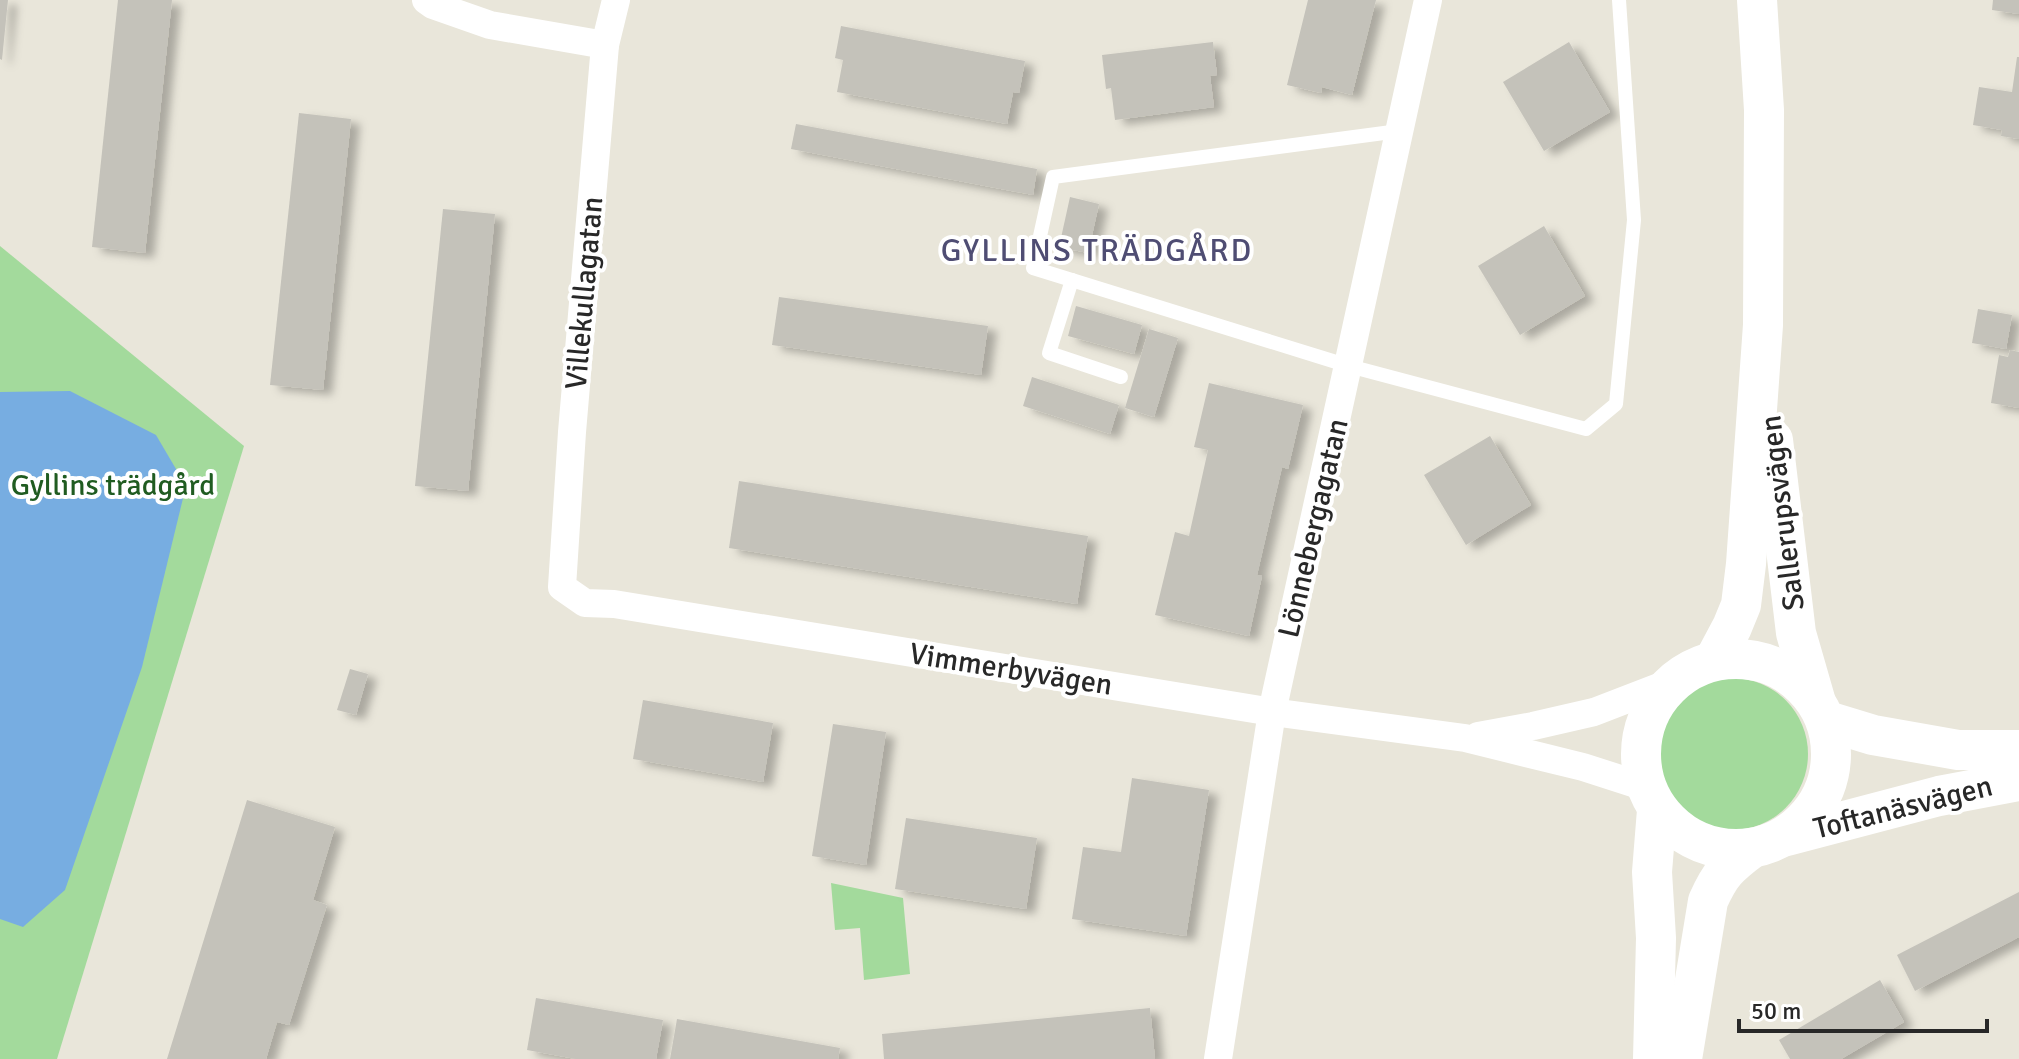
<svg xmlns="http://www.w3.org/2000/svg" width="2019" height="1059" viewBox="0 0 2019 1059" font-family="Signika,sans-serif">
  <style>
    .green { fill: #a3da9c }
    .water { fill: #77ade1 }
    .building { fill: #c4c2ba; filter: url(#shadow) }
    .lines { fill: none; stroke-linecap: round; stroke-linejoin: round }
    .lane { stroke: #fff; stroke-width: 14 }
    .street { stroke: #fff; stroke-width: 28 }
    .secondary { stroke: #fff; stroke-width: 40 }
    .labels { text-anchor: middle; stroke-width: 8; stroke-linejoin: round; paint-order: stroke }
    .street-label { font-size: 30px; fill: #282828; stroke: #fff }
    .park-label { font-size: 30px; fill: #205c21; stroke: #fff }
    .neighbourhood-label { font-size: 32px; letter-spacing: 2px; fill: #4f4d73; stroke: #fff }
  </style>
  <defs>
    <filter id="shadow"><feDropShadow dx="9" dy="5" stdDeviation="4" flood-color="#0004"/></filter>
  </defs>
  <rect width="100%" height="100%" fill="#e9e6da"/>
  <!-- green -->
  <g class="green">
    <path d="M0,246L244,446L57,1059H0Z"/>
    <circle cx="1732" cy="754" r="76"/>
    <path d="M831,883L903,898L910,974L864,980L860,928L835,930Z"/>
  </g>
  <!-- water -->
  <path class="water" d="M70,391L156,435L186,486L142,667L65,890L23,927L0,919V392Z"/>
  <!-- building -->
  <g class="building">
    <path d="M0,0H8L2,60L0,59Z"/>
    <path d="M118,0H172L145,253L92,247Z"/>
    <path d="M1308,0H1376L1352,95L1322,87L1321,93L1287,85Z"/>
    <path d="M1993,0H2019V14L1992,10Z"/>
    <path d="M841,26L1025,61L1019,93L1013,92L1007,124L837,92L843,60L835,58Z"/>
    <path d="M1213,42L1217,75L1210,76L1214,107L1115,120L1111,88L1106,89L1102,55Z"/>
    <path d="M1569,42L1610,112L1544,151L1503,82Z"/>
    <path d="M2017,57H2019V139L2001,136L2002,130L1973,125L1979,87L2012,92Z"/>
    <path d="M299,113L351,119L323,390L270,385Z"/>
    <path d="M796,124L1037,169L1033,195L791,149Z"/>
    <path d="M1070,197L1099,204L1088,253L1059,247Z"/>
    <path d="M443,209L495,214L468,491L415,486Z"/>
    <path d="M1544,226L1585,296L1520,335L1478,266Z"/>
    <path d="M779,297L988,326L981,375L772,345Z"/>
    <path d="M1076,306L1142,325L1134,354L1068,336Z"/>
    <path d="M1978,309L2012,315L2006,349L1972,343Z"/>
    <path d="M1149,329L1178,338L1154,417L1125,408Z"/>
    <path d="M2010,350L2019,352V408L1991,403L1999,355L2008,357Z"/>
    <path d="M1032,377L1119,405L1110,434L1023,406Z"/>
    <path d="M1209,383L1303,405L1288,469L1282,467L1257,575L1262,576L1249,636L1155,615L1175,532L1189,536L1208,450L1194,447Z"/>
    <path d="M1490,436L1531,505L1466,545L1424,475Z"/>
    <path d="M739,481L1088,536L1077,604L729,548Z"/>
    <path d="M350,669L368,674L356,715L337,710Z"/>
    <path d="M643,700L773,723L763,782L633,759Z"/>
    <path d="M833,724L886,732L866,865L812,856Z"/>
    <path d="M1132,778L1209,790L1186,936L1072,919L1083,847L1121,852Z"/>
    <path d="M247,800L335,827L313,900L327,905L289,1025L277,1022L266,1059H167Z"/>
    <path d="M906,818L1037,838L1026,909L895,889Z"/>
    <path d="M2019,892V937L1915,991L1897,955Z"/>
    <path d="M1880,980L1904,1022L1841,1059H1790L1779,1040Z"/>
    <path d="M536,998L663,1020L656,1059H576L527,1050Z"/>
    <path d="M1150,1008L1155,1059H884L882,1034Z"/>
    <path d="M677,1019L840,1048L838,1059H670Z"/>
  </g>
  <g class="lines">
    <!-- lane -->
    <g class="lane">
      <path d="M1399,131L1053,177L1033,268L1349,366L1586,429L1616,404L1634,220L1619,0"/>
      <path d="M1072,280L1049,353L1121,377"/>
    </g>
    <!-- street -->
    <g class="street">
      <path d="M426,0L433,5L490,25L605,45"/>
      <path d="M616,0L605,45L572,432L562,587L585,603L614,604L1272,712L1465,738L1583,767L1645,787"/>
      <path d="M1478,736L1533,726L1594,712L1677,680"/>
      <path d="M1218,1059L1272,712L1428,0"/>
    </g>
    <!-- secondary -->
    <g class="secondary">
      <path d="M1773,440L1796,633L1815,699"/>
      <circle cx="1736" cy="754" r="95"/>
      <path d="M1715,659L1732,627L1741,605L1746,564L1763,325L1764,110L1757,0"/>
      <path d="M1827,721L1873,735L1958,750H2019"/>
      <path d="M1787,836L1939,796L2019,781"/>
      <path d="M1653,1059L1656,938L1652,872L1657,810"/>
      <path d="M1682,1059L1708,901C1720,874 1727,867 1751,849"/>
    </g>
  </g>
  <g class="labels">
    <!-- street labels -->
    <g class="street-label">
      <text transform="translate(584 293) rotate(-85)" y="10">Villekullagatan</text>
      <text transform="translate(1782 513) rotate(-97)" y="10">Sallerupsvägen</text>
      <text transform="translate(1313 528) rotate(-77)" y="10">Lönnebergagatan</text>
      <text transform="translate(1011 669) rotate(9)" y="10">Vimmerbyvägen</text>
      <text transform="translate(1903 807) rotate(-14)" y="10">Toftanäsvägen</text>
    </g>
    <!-- park labels -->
    <g class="park-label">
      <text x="113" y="495">Gyllins trädgård</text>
    </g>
    <!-- neighbourhood labels -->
    <g class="neighbourhood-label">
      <text x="1097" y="261">GYLLINS TRÄDGÅRD</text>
    </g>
  </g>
  <!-- scale -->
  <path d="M1739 1019v12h248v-12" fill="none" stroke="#282828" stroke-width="4"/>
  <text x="1751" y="1019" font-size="24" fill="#282828" stroke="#ffffff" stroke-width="6" paint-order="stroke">50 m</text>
</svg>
